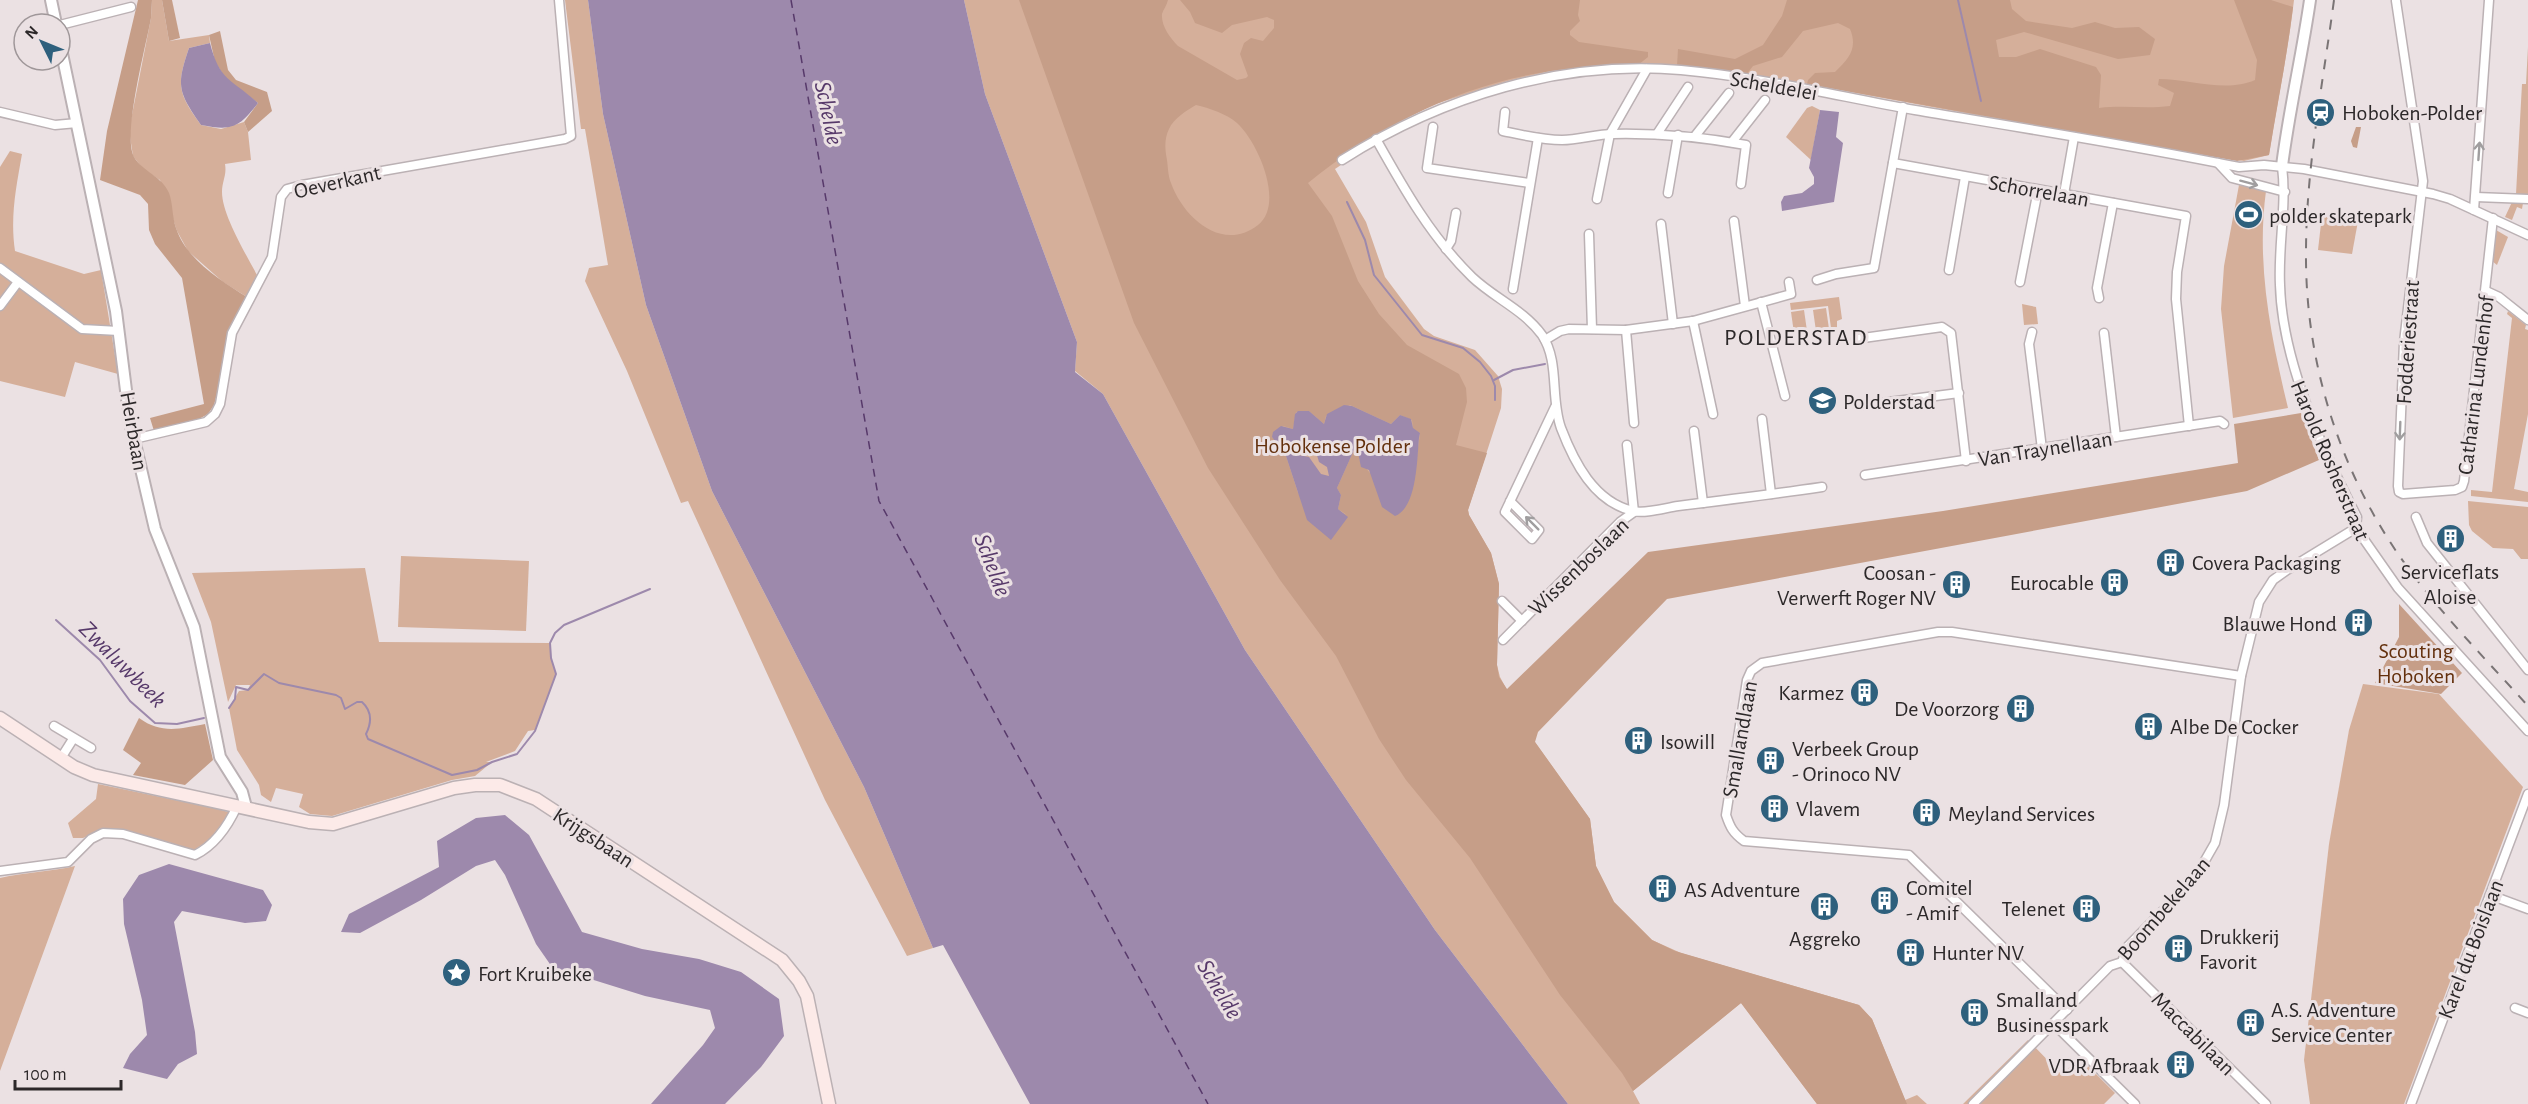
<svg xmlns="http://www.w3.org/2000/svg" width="2528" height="1104" viewBox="0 0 2528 1104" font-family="'Alegreya Sans',sans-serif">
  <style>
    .green { fill: #d5af9a }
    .forest { fill: #c69e88; fill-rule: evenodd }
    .water { fill: #9d89ac; fill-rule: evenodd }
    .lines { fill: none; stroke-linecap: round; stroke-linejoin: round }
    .stream { stroke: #9d89ac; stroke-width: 2 }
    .ferry { stroke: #57396a; stroke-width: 1.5; stroke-dasharray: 8 6; stroke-linecap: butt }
    .minor-casing { stroke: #bbb1b4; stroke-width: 11 }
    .tertiary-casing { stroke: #bbb1b4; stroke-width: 14 }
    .secondary-casing { stroke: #bbb1b4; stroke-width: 15 }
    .minor { stroke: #fff; stroke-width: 8 }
    .tertiary { stroke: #fff; stroke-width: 10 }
    .secondary { stroke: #fceae8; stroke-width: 12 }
    .rail { stroke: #7a7475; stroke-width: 2; stroke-dasharray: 10 10; stroke-linecap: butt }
    .oneway { stroke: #a09e9f }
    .labels { text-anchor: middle; stroke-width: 6; stroke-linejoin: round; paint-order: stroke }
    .street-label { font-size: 22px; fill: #2c2829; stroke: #ebe1e3 }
    .poi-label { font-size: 22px; fill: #2c2829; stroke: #ebe1e3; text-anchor: start }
    .park-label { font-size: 22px; fill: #63300d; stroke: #ebe1e3 }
    .water-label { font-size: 24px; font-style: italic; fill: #57396a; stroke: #ebe1e3 }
    .neighbourhood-label { font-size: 24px; letter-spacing: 1.5px; fill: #2c2829; stroke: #ebe1e3 }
  </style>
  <rect width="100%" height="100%" fill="#ebe1e3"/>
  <!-- green -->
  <g class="green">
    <path d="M152,0H162L169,41L209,35L210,43L189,48C176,86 178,93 201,125L221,129L244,122L248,132L251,160L225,164C227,175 222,181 222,192C222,215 246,254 257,275L247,297L223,282L188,251L177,231L160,180L143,169L133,156L129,130L151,18Z"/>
    <path d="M565,0H588L603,114L646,305L712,491L864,787L933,948L907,956L825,800L688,501L681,503L627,371L585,281L589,268L608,265L585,129H581Z"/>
    <path d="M964,0H2294C2288,52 2277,103 2269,155L2244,161L2090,136L1807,84L1717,70L1659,65L1551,71L1508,81L1432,105L1390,126L1356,148L1359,153L1335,169L1366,222L1385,277L1424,329L1434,336L1475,350L1498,376L1502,389L1501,408L1468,510L1469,515L1491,553L1499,584L1497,665L1500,677L1535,742L1590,819L1596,866L1614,902L1652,940L1681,953L1859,1005L1872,1019L1905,1100L1917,1095L1927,1104H1817L1741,1003L1633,1091L1640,1104H1568L1435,930L1245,650L1103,394L1075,371L1077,342L985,94Z"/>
    <path d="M2528,47V194H2516L2522,84H2526Z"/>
    <path d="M1812,106L1820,110L1811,160L1786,137L1807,108Z"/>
    <path d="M10,151L22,154C16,188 10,217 15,251L84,274L101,270L118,374L75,362L65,397L0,381V167Z"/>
    <path d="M2239,185L2266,191C2256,265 2271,337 2288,408L2233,418L2221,309L2224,266Z"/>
    <path d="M2512,202L2523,203L2522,209L2517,207L2512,220L2505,217Z"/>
    <path d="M2322,215L2358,221L2352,254L2318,250Z"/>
    <path d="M2496,230L2508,237L2497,265L2492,261Z"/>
    <path d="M1839,297L1842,319L1837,321V327L1831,328L1828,306L1791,310L1790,303Z"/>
    <path d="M2022,304L2036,307L2038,324L2024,325Z"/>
    <path d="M1826,308L1829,329L1816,331L1813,310Z"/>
    <path d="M1804,310L1807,331L1794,333L1791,312Z"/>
    <path d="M2508,311L2526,325L2525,329L2528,330V414L2514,489L2528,492V502L2471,496V490L2492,492L2512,318L2507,314Z"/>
    <path d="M2468,501L2528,507V559H2521L2513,549L2493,548L2472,531L2469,525Z"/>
    <path d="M401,556L529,561L526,631L398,627Z"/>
    <path d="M365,568L379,642L550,643L551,658L556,674L535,730L528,731L515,751L486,762H492L475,776L452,780L332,816L310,814L299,807L303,794L276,788L271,802L261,795L259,785L237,750L229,708L239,691L248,690L250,685H236L228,702L211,622L192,573Z"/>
    <path d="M2363,684L2439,694L2523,787L2404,1104H2310L2304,1060L2329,844L2349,730Z"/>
    <path d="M98,784L219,809L228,812L229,815L209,840L194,850L102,830L83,838H73L68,823L96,799Z"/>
    <path d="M75,866L0,1071V878C25,872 50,872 75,866Z"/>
    <path d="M2028,1040L2062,1075L2079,1057L2115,1093L2104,1104H1963Z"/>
  </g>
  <!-- forest -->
  <g class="forest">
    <path d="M138,0H152L151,18C146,46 122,135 134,157C143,172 162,176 169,193C173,203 172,217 176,228C186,259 221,281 247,297L228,332L218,390L214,405L208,414L199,419L154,431L150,418L204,404L182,278L155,244L149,230L148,204L140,195L100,180L107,131Z"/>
    <path d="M162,0H172L180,38L169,41Z"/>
    <path d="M1019,0H1168C1167,5 1163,10 1162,14C1161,26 1170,38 1178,46L1237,80L1246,78L1248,76L1240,54L1244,43L1251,38L1263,41L1274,28V20L1267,17L1232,25L1222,33L1195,23L1190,12L1180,0H1580L1578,15L1580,21L1570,31V35L1579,42L1648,52V57L1638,65C1609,67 1579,67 1551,71C1461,84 1378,126 1308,183L1332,216L1358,281L1379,314L1407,345L1459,374L1466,388L1467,402L1456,445L1487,453L1468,510L1469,515L1491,553L1499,584L1497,665L1499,677L1507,689L1648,552L1943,511L2238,463L2234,424L2301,413L2319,460L2247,491L1667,599L1538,732L1535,742L1590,819L1596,866L1614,902L1652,940L1675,951L1859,1005L1872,1019L1907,1104H1817L1741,1003L1633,1091L1622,1073L1560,995L1470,858L1406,780L1379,739L1336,656L1280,580L1208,468L1134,323ZM1196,105C1209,108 1227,114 1237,123C1258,142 1285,204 1258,225C1222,253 1183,217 1171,183C1168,176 1168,167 1167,160C1165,150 1164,139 1169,129C1174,118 1186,111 1196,105ZM1350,405L1391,424L1400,415L1412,420L1413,429L1420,433L1416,463L1370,473L1360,461L1357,448L1354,450L1337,488L1341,495L1338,509L1347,515L1298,493L1286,456L1272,437L1283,426L1293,429L1296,412L1309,411L1324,424L1326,416Z"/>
    <path d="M1787,0H2010L2012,9L2026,21L2072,28L2095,22L2115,28L2139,27L2155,39L2150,55L2118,59L2024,32L1996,40L1999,57H2016L2040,49L2096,67L2101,75L2099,108C2123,105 2146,109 2170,106L2174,93L2158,85L2159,79C2189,79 2226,93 2255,80L2257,60L2234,0H2271L2293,7C2287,57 2277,105 2269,155L2237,161L1807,84L1808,80L1815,73L1835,72C1849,59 1858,48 1850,29L1838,23L1803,31L1782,57L1753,66L1746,75L1677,66L1678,49L1735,59L1763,45L1782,16Z"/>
    <path d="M220,31L228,70L236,80L267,92L272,111L248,132L244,122L258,103L226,79L215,62L209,35Z"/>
    <path d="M2356,127H2361L2357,148L2353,147L2351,141Z"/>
    <path d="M2399,604L2462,673L2441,694L2375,683L2399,637Z"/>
    <path d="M139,718C161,734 179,729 205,724L213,760L185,785L133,775L141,763L123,750Z"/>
  </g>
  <!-- water -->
  <g class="water">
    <path d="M588,0H964L985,94L1077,342L1075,372L1103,394L1245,650L1435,930L1568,1104H1030L943,945L933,948L864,787L712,491L646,305L603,114Z"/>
    <path d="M210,43C220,82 231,78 258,103C239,128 232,131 201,125C178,92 176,86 189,48Z"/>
    <path d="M1820,110L1839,112L1836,137L1843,143L1834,202L1782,211L1781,202L1784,196L1802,193L1814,184V177L1809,168Z"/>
    <path d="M1344,405L1352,406L1391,424L1400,415L1411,419L1413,428L1420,433L1419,438C1417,459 1417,508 1395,516L1382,507L1369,470L1361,467L1357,448L1354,450L1337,488L1341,495L1338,509L1348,517L1331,540L1307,520L1286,456L1272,437L1273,432L1281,426L1293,429L1295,414L1298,411H1309L1324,424L1327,414ZM1298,440L1316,452L1319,462L1327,467L1329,476L1321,474L1309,457L1293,454L1292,451Z"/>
    <path d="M505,815L529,835L582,932L642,949L699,959L741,972L779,999L784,1036L761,1067L725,1104H651L703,1045L715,1028L710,1010L645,996L552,967L536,944L505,875L495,860L476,866L421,900L360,933L341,932L349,914L439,867L437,841L476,818Z"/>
    <path d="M169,864L263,890L272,905L266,921L245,923L182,911L174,922L195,1032L197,1054L178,1064L167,1079L123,1068L130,1054L147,1035L142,1000L124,924L123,899L139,875Z"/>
  </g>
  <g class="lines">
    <!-- stream -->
    <g class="stream">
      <path d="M1958,0L1981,101"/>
      <path d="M1347,202L1365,240L1374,275L1422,335L1463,348L1480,362L1491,376L1495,386V400"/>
      <path d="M1494,380L1513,370L1545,364"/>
      <path d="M56,620L100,660L130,701L155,723L177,724L204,718"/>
      <path d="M229,708L235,699L236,687L248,690L264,674L279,683L336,695L341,698L345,709L357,702H362C372,711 372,722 366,734L368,739L452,775L477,770L492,762L517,754L535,731L556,674L551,658L550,643L555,633L564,625L650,589"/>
    </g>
    <!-- ferry -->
    <path class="ferry" d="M791,0L879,501L1208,1104"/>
    <defs>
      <g id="minor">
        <path d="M2396,1L2423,181L2404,342L2398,486L2399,492L2403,494L2455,490L2462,487L2464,481L2493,218"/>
        <path d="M60,25L131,7"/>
        <path d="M0,112L55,125L77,123"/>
        <path d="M1505,112L1503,131C1522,135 1542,140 1562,140C1579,140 1596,134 1613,134C1658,133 1701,137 1746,145L1741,184"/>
        <path d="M1433,127L1427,168L1529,183"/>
        <path d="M1657,134L1688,87"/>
        <path d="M1695,136L1729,93"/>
        <path d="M1376,139C1404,189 1431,237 1472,277C1494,298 1524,310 1542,335C1560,362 1550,398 1561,428C1574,462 1594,502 1633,511C1645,514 1665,508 1678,506C1726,500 1774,494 1822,487"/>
        <path d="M1732,142L1765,100"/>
        <path d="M1342,160C1443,96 1562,60 1681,70C1760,77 1837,96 1915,110C2023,128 2131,145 2239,167L2264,165L2304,169L2433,194L2450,199L2528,235"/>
        <path d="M1893,163L2186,216L2177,272L2176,299L2189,426"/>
        <path d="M2218,163L2232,178L2285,192"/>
        <path d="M2282,166C2287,206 2278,245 2280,285C2282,361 2322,450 2357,517L2356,528L2398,588L2528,731"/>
        <path d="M1668,193L1678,135"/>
        <path d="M2064,194L2074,137"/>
        <path d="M2476,197L2528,199"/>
        <path d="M1597,199L1610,134L1647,69"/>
        <path d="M2474,210L2489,0"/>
        <path d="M1734,221L1745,306"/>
        <path d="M1661,224L1673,324"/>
        <path d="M1589,234L1592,329"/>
        <path d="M1446,249L1451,241L1456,213"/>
        <path d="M0,268L82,329L119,331"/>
        <path d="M1949,270L1965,177"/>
        <path d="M1817,280L1836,274L1874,268L1903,107"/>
        <path d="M2020,282L2038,190"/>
        <path d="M1513,289L1538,138"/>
        <path d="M2486,291L2499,297L2528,320"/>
        <path d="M2099,298L2097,288L2113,203"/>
        <path d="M1761,302L1785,396"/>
        <path d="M0,306L18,282"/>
        <path d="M1693,321L1713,414"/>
        <path d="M1626,330L1634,423"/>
        <path d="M2032,332L2029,344L2042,449"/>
        <path d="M2104,333L2116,437"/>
        <path d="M1856,339L1942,327L1951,333L1966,461"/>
        <path d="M1545,340L1560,331L1569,329L1626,330L1693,321L1791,294L1789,282"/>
        <path d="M1865,405L1959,393"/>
        <path d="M1762,419L1771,494"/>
        <path d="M1694,431L1703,503"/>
        <path d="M134,439L206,422L215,414L220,404L232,333L272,257L281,197L287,189L302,185L565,139L571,136L559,0"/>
        <path d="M1865,475L2220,421L2224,424"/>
        <path d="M1510,501L1539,530L1532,539L1505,512L1555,407"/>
        <path d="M2416,517L2427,543L2528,670"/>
        <path d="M1502,601L1522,621"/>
        <path d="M1503,640L1620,522L1634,512L1627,445"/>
        <path d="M54,726L91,748"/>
        <path d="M61,758L73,739"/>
        <path d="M0,871L68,862L91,839L103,833L123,834L195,855C215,845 228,826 237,806"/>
        <path d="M2490,895L2528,909"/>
        <path d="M2122,962L2128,946L2195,878L2215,843L2224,805L2241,676L2259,602L2273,580L2287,570L2356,528"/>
        <path d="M2122,962L2266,1104"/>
        <path d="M2515,1008L2528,1013"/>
        <path d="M2067,1010L1909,855L1744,841C1733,833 1730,827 1726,815L1747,680L1751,671L1762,663L1938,632H1952L2241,676"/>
        <path d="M2054,1024L2135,1104"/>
        <path d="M1973,1104L2110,966L2122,962"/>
        <path d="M2411,1104L2528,794"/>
      </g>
      <g id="tertiary">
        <path d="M51,0L56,24"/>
        <path d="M60,44L116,311L130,422L155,529L194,627L220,757L242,792L246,807"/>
        <path d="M2282,166C2289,110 2302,56 2310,0"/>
      </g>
      <path id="secondary" d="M0,718L74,767L93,775L309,822L333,824L454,788L475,785H500L536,799L782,960L799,981L807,996L829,1104"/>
    </defs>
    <!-- minor casing -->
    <use href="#minor" class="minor-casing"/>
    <!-- tertiary casing -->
    <use href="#tertiary" class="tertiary-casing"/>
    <!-- secondary casing -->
    <use href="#secondary" class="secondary-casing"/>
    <!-- minor -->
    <use href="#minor" class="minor"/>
    <!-- tertiary -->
    <use href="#tertiary" class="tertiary"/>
    <!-- secondary -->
    <use href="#secondary" class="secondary"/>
    <!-- rail -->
    <path class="rail" d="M2334,0C2323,83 2306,168 2306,252C2305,358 2337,463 2396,551C2434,607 2483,656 2528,706"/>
  </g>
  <!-- one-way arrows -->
  <defs><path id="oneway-shaft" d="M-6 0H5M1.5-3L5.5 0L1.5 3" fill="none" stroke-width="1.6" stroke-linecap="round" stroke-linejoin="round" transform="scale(1.5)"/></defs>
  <g class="oneway">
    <use href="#oneway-shaft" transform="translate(2479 151) rotate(-86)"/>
    <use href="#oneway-shaft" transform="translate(2249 183) rotate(15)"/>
    <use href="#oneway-shaft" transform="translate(2400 431) rotate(92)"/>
    <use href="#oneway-shaft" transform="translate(1532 523) rotate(-135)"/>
  </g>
  <!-- icons -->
  <defs>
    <symbol id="station-disc" viewBox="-11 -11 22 22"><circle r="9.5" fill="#2e607d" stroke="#ebe1e3"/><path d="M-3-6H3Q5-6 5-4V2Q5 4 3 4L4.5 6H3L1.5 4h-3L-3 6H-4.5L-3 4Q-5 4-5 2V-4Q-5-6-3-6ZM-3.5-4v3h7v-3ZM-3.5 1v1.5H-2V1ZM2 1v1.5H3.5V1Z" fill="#fff"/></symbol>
    <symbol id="stadium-disc" viewBox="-11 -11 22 22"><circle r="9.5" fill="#2e607d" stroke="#ebe1e3"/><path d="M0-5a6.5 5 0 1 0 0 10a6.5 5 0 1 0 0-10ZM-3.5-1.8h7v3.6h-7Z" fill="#fff"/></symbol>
    <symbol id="school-disc" viewBox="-11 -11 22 22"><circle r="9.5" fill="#2e607d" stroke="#ebe1e3"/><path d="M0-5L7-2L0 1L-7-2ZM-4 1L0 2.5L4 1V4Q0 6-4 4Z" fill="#fff"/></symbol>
    <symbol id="building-disc" viewBox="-11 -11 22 22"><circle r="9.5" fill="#2e607d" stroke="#ebe1e3"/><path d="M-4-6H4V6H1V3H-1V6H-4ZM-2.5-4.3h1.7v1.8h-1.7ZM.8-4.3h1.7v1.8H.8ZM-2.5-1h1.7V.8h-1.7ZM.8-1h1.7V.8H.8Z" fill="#fff"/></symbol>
    <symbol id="sight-disc" viewBox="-11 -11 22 22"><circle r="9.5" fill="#2e607d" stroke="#ebe1e3"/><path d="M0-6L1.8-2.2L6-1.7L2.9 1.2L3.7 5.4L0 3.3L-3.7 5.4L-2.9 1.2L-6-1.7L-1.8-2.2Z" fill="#fff"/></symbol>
  </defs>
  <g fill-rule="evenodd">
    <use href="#station-disc" x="2304" y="96" width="33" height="33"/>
    <use href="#stadium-disc" x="2232" y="198" width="33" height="33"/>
    <use href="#school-disc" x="1806" y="384" width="33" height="33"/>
    <use href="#building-disc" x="2434" y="522" width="33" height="33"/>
    <use href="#building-disc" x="2154" y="546" width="33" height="33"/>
    <use href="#building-disc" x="2098" y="566" width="33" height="33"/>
    <use href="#building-disc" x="1940" y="568" width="33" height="33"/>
    <use href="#building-disc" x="2342" y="606" width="33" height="33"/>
    <use href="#building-disc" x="1848" y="676" width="33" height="33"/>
    <use href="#building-disc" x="2004" y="692" width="33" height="33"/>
    <use href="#building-disc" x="2132" y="710" width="33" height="33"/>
    <use href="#building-disc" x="1622" y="724" width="33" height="33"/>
    <use href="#building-disc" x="1754" y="744" width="33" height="33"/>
    <use href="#building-disc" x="1758" y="792" width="33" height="33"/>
    <use href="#building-disc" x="1910" y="796" width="33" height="33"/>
    <use href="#building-disc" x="1646" y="872" width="33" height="33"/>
    <use href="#building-disc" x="1868" y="884" width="33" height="33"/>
    <use href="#building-disc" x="1808" y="890" width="33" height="33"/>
    <use href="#building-disc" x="2070" y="892" width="33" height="33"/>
    <use href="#building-disc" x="2162" y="932" width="33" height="33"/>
    <use href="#building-disc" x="1894" y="936" width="33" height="33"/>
    <use href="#sight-disc" x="440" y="956" width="33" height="33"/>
    <use href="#building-disc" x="1958" y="996" width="33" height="33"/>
    <use href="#building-disc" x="2234" y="1006" width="33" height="33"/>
    <use href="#building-disc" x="2164" y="1048" width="33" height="33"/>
  </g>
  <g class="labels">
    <!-- street labels -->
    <g class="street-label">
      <text transform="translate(1774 85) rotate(10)" y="8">Scheldelei</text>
      <text transform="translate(337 181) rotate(-13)" y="8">Oeverkant</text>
      <text transform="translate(2039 190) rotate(10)" y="8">Schorrelaan</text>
      <text transform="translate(2407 342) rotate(-86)" y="8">Fodderiestraat</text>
      <text transform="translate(2475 385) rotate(-83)" y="8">Catharina Lundenhof</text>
      <text transform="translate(135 431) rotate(80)" y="8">Heirbaan</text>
      <text transform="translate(2045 448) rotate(-9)" y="8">Van Traynellaan</text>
      <text transform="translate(2331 460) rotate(67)" y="8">Harold Rosherstraat</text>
      <text transform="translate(1578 566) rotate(-44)" y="8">Wissenboslaan</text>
      <text transform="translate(1739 739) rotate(-80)" y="8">Smallandlaan</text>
      <text transform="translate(594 837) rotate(33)" y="8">Krijgsbaan</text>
      <text transform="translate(2163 908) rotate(-49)" y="8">Boombekelaan</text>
      <text transform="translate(2470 949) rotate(-69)" y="8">Karel du Boislaan</text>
      <text transform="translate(2194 1033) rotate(45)" y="8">Maccabilaan</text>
    </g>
    <!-- poi labels -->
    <g class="poi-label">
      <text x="2342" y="120">Hoboken-Polder</text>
      <text x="2269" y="223">polder skatepark</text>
      <text x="1843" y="409">Polderstad</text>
      <text x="2192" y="570">Covera Packaging</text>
      <text x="2450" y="579" text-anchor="middle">Serviceflats<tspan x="2450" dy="25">Aloise</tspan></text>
      <text x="1936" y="580" text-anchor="end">Coosan -<tspan x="1936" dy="25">Verwerft Roger NV</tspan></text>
      <text x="2094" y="590" text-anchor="end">Eurocable</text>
      <text x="2337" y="631" text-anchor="end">Blauwe Hond</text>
      <text x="1844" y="700" text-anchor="end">Karmez</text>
      <text x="1999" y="716" text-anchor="end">De Voorzorg</text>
      <text x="2170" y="734">Albe De Cocker</text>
      <text x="1660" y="749">Isowill</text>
      <text x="1792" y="756">Verbeek Group<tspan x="1792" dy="25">- Orinoco NV</tspan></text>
      <text x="1796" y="816">Vlavem</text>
      <text x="1948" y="821">Meyland Services</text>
      <text x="1906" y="895">Comitel<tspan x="1906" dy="25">- Amif</tspan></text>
      <text x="1684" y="897">AS Adventure</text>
      <text x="2065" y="916" text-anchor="end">Telenet</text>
      <text x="2199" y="944">Drukkerij<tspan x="2199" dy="25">Favorit</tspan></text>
      <text x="1825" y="946" text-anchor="middle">Aggreko</text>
      <text x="1932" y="960">Hunter NV</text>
      <text x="478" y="981">Fort Kruibeke</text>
      <text x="1996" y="1007">Smalland<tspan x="1996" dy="25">Businesspark</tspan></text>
      <text x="2271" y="1017">A.S. Adventure<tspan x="2271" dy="25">Service Center</tspan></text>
      <text x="2159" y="1073" text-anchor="end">VDR Afbraak</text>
    </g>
    <!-- park labels -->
    <g class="park-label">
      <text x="1332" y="453">Hobokense Polder</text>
      <text x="2416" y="658">Scouting<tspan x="2416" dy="25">Hoboken</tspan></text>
    </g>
    <!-- water labels -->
    <g class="water-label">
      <text transform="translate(829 113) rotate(78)" y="8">Schelde</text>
      <text transform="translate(993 565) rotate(69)" y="8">Schelde</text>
      <text transform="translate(123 664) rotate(45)" y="8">Zwaluwbeek</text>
      <text transform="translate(1220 989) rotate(59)" y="8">Schelde</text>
    </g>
    <!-- neighbourhood labels -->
    <g class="neighbourhood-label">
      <text x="1796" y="345">POLDERSTAD</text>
    </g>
  </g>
  <!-- north arrow -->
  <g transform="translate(42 42) rotate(313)"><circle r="28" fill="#ebe1e3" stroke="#9f9799" stroke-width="1.5"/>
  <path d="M0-4.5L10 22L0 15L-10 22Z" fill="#2e607d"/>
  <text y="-9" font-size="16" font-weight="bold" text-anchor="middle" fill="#2c2829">N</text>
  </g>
  <!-- scale -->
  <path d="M15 1080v9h106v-9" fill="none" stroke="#2c2829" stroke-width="3"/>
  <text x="24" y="1080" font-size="18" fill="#2c2829" stroke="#ebe1e3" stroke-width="4.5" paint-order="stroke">100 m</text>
</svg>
